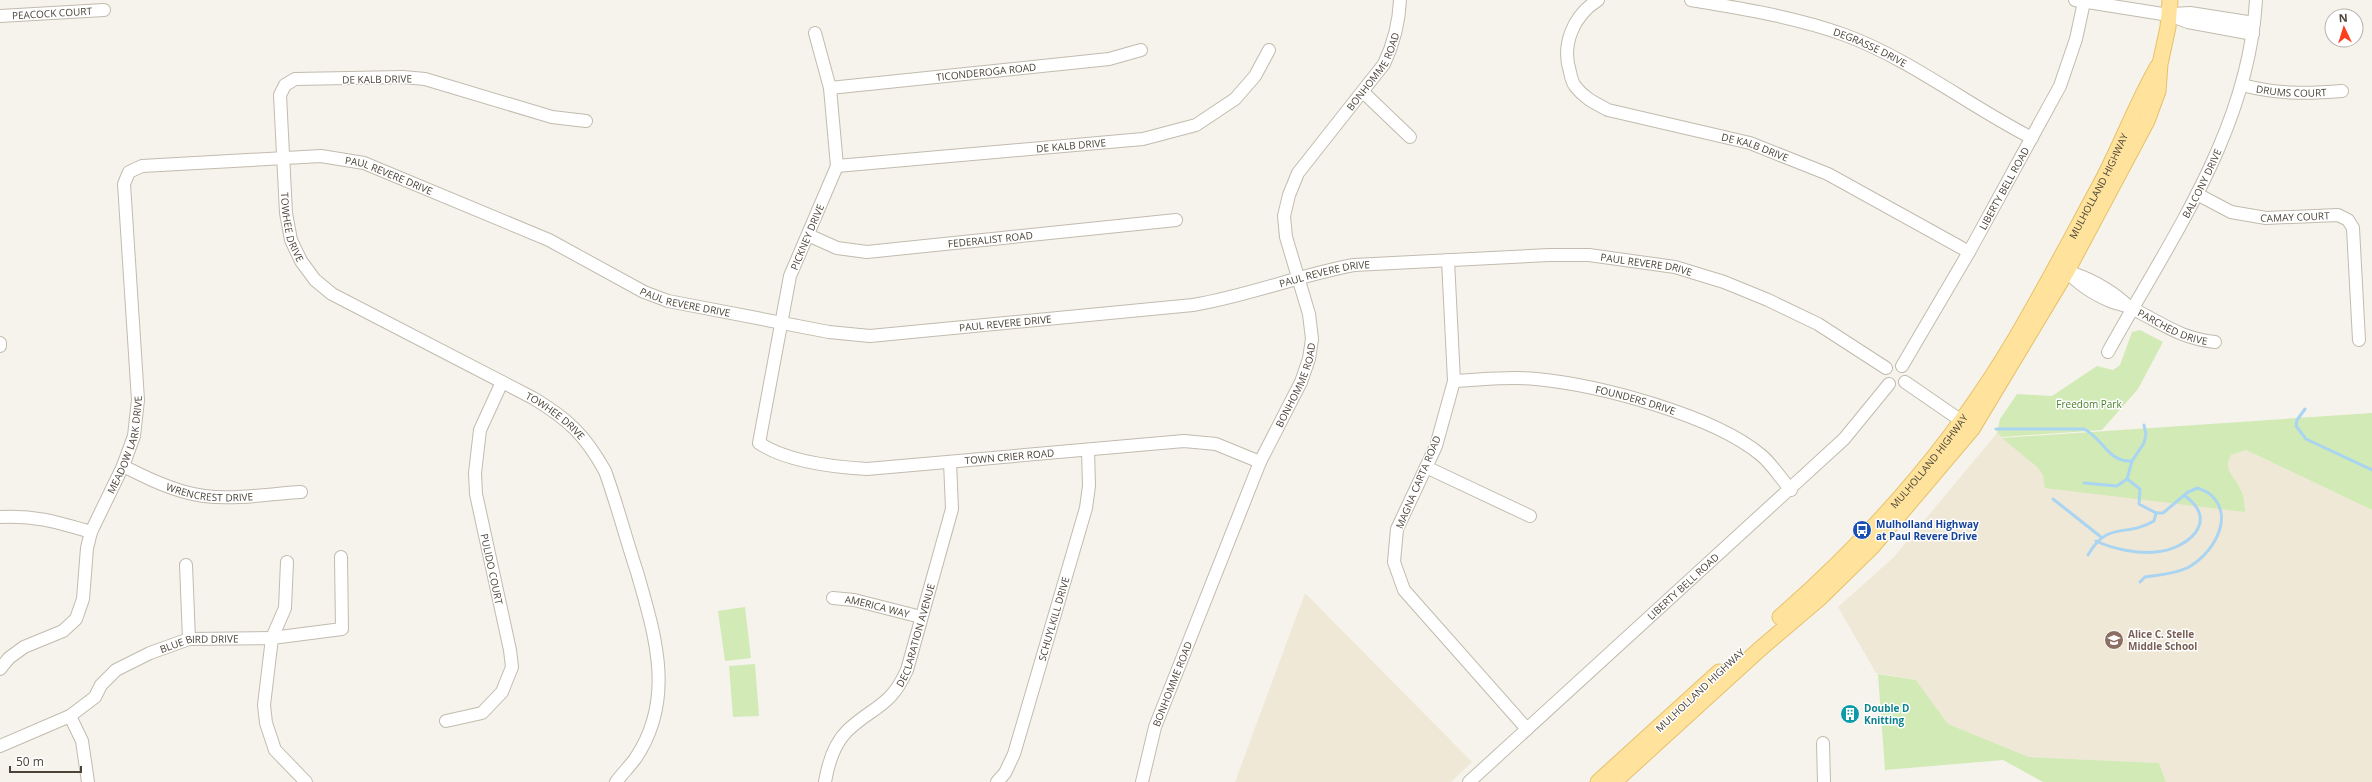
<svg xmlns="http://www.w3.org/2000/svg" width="2372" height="782" viewBox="0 0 2372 782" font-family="'Open Sans',sans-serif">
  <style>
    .education { fill: #efe8d6 }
    .green { fill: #d2eab5 }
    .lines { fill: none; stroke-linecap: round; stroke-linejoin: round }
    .stream { stroke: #a9d4f2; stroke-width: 3 }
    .minor-casing { stroke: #c2bbae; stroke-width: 14 }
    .major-casing { stroke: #e6c16a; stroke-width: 17 }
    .minor { stroke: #fff; stroke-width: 12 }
    .major { stroke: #ffe39c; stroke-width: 15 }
    .labels { text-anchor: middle; stroke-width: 3; stroke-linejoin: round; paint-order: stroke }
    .street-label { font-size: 10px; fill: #4b4439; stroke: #fff }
    .park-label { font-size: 10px; fill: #4a7f2a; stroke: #fff }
    .transit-label { font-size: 10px; font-weight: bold; fill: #164399; stroke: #fff; text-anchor: start }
    .education-label { font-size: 10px; font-weight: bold; fill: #785e54; stroke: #fff; text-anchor: start }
    .culture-label { font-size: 10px; font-weight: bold; fill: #0d838f; stroke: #fff; text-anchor: start }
  </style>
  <rect width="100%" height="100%" fill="#f6f3ec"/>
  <!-- education -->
  <g class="education">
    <path d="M1997,433L2037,467L2043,475L2245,512L2244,499L2240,487L2226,467V462L2231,455L2246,450L2372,510V782H2166L2159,763L2029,757L1948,724L1916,680L1876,673L1838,607L1893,558Z"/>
    <path d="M1305,593L1472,762L1451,782H1235Z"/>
  </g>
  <!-- green -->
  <g class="green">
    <path d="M2140,330L2163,342L2138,389L2102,430L2002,437L1997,433L2000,419L2017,394L2052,396L2097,366L2113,370L2120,365L2132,332Z"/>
    <path d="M2372,413V510L2246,450L2231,455C2222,469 2234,475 2240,488C2244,495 2245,504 2245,512L2045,488L2043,475L2037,467L2002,438Z"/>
    <path d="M745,607L751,658L725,661L718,611Z"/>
    <path d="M755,664L759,716L733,717L729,666Z"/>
    <path d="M1878,674L1916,680L1948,724L2029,757L2159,763L2166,782H2043L2003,760L1885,770Z"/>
  </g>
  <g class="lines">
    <!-- stream -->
    <g class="stream">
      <path d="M2305,409L2297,420L2296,426L2306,439L2372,470"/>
      <path d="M1996,429H2084C2103,438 2108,463 2132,461"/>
      <path d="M2127,479L2140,489L2139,504L2156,513H2163L2188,492L2198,488C2202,490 2208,492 2211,495C2236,518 2211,556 2187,568C2174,574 2159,575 2145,577L2140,582"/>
      <path d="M2084,483L2117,486L2127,479L2132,461L2144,443L2146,434L2144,425"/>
      <path d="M2053,499L2101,537"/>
      <path d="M2096,541C2113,549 2138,554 2156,552C2188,549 2220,521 2185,496"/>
      <path d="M2088,555C2108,520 2125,538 2154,521L2156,513"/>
    </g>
    <defs>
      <g id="minor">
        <path id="s1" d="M1598,0C1574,15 1561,44 1570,72C1571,77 1572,82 1575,86C1584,98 1595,103 1608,110L1750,143L1828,174L1969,252"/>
        <path id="s2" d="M1691,0C1743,9 1796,17 1845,35C1912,60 1969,106 2032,138"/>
        <path d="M2075,0L2169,15L2188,22L2253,34"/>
        <path d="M2172,14L2190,13L2254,23"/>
        <path id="s3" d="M0,16L104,10"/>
        <path id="s4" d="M815,33L830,88L837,166L790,276L759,443C787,462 833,467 867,469L1184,441L1216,444L1260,462"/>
        <path id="s5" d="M2242,85C2277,94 2305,94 2342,91"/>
        <path id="s6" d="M830,88L1109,59L1141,50"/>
        <path d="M1363,92L1410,137"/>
        <path id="s7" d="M586,121L552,117L425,79L403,77L295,79L285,85L280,95L286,213L291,240L301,261L315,280L332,294L533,398C568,419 585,435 605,471C617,504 626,539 637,572C655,635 676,699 635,759C629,767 622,774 616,782"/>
        <path id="s8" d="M837,166L1143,139L1196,125L1235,99L1255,76L1269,50"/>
        <path id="s9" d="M2197,194L2231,212L2266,218L2338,215L2348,220L2353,228L2359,340"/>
        <path id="s10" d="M808,235L837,248L867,252L1176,220"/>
        <path d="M1448,260L1454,381L1436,446L1397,529L1394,562L1404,590L1527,729"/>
        <path d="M2066,271C2089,278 2108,288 2126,304"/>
        <path id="s11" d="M2067,271C2078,284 2094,294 2110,301C2117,304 2126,305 2133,309C2164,324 2179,338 2215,342"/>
        <path d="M0,346V343"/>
        <path id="s12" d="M2108,352C2169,241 2249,131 2256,0"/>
        <path id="s13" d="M1902,366L1969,252L2060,86L2076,39L2084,2"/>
        <path id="s14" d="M1454,381C1481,380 1509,376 1536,379C1599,385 1713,415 1761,455C1772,464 1781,479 1791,490"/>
        <path d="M1905,382L1966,424"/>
        <path id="s15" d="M123,466C143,476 163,486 185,492C221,503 264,494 301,492"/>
        <path d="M1426,467L1530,516"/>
        <path d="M0,517C36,515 57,522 91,532"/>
        <path d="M186,565L189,639"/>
        <path id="s16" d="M833,598L854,600L921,617"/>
        <path d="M272,638L342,629L341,557"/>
        <path d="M272,638L285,608L287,562"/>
        <path id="s17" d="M0,669L9,658L24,647L63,631L76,619L83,599L87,548L91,532L123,466L134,436L138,400L124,184L129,172L142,166L321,156L364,163L549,240L644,292L668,301L829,332L870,336L1193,305C1248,296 1299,275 1354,265L1549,255H1589L1675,267L1724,282L1768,300L1818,324L1886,368"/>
        <path d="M70,716L82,741L88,782"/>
        <path d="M446,721L482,713L502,692L512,667L510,650L476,494L475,473L480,430L502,382"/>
        <path d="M1823,743L1824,782"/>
        <path id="s18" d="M0,746L70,716L95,697L101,685L116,670L150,653L189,639L272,638L264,705L266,723L275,750L306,782"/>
        <path id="s19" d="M825,782C828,764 834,744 847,731C873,706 890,708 907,670L952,509L950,462"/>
        <path id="s20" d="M997,782L1005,773L1014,754L1086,508L1089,486L1088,450"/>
        <path id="s21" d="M1142,782L1155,727L1260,462L1301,382L1309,359L1312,339L1309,314L1286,237L1284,216L1289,195L1298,173L1384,64C1394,43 1399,23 1400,0"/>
        <path id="s22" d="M1469,782L1844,439L1889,384"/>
      </g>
      <g id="major">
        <path id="s23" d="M1780,617C1867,541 1944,455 2005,356C2039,301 2069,242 2100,185C2121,146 2136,104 2158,66"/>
        <path d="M1598,782L1719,672"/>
        <path d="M1614,782L1760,649L1821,597L1872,547L1972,429L2067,271L2147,121L2158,91L2160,64L2168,27L2170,0"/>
      </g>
    </defs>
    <!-- minor casing -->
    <use href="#minor" class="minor-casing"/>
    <!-- major casing -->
    <use href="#major" class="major-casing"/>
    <!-- minor -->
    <use href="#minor" class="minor"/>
    <!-- major -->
    <use href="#major" class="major"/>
  </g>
  <!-- icons -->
  <defs>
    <symbol id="bus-disc" viewBox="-11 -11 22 22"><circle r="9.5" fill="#1a4fb4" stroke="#fff"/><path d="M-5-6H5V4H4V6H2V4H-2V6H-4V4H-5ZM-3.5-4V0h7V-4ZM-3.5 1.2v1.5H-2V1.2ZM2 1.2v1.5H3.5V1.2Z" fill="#fff"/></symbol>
    <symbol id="school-disc" viewBox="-11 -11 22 22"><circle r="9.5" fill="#8d6e63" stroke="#fff"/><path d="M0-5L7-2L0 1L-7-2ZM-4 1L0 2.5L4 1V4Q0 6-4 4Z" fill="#fff"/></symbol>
    <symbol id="building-disc" viewBox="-11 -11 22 22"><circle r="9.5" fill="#0f9aa8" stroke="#fff"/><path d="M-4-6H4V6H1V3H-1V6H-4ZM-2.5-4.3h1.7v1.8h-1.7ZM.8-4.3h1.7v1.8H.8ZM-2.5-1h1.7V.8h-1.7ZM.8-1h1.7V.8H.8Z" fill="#fff"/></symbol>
  </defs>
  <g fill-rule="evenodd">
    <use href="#bus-disc" x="1851" y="519" width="22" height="22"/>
    <use href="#school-disc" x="2103" y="629" width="22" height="22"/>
    <use href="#building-disc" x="1839" y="703" width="22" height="22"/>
  </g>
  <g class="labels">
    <!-- street labels -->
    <g class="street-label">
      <text dy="4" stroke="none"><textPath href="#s3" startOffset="52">PEACOCK COURT</textPath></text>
      <text dy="4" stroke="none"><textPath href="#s2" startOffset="186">DEGRASSE DRIVE</textPath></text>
      <text dy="4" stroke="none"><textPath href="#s21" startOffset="775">BONHOMME ROAD</textPath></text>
      <text dy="4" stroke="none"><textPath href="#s6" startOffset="157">TICONDEROGA ROAD</textPath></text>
      <text transform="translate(377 79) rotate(-1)" y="4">DE KALB DRIVE</text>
      <text dy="4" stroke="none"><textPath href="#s5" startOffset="50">DRUMS COURT</textPath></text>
      <text dy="4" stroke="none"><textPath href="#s8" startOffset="235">DE KALB DRIVE</textPath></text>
      <text dy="4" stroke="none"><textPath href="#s1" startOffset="291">DE KALB DRIVE</textPath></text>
      <text dy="4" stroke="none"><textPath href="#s17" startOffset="817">PAUL REVERE DRIVE</textPath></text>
      <text dy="4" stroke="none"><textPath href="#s12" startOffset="193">BALCONY DRIVE</textPath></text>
      <text dy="4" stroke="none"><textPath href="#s23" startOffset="540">MULHOLLAND HIGHWAY</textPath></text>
      <text dy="4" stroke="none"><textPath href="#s13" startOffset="205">LIBERTY BELL ROAD</textPath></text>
      <text dy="4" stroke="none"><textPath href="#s9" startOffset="103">CAMAY COURT</textPath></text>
      <text dy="4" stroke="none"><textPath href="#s7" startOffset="453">TOWHEE DRIVE</textPath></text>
      <text transform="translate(807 237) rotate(-67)" y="4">PICKNEY DRIVE</text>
      <text dy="4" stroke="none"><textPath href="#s10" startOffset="186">FEDERALIST ROAD</textPath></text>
      <text dy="4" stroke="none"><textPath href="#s17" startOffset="2113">PAUL REVERE DRIVE</textPath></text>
      <text dy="4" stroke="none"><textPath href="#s17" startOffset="1789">PAUL REVERE DRIVE</textPath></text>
      <text dy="4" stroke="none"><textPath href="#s17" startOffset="1141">PAUL REVERE DRIVE</textPath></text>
      <text dy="4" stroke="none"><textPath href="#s17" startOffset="1465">PAUL REVERE DRIVE</textPath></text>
      <text dy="4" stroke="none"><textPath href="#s11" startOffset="121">PARCHED DRIVE</textPath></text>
      <text dy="4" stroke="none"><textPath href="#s21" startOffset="427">BONHOMME ROAD</textPath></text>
      <text dy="4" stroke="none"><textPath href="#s14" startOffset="184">FOUNDERS DRIVE</textPath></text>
      <text dy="4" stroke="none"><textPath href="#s7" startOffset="789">TOWHEE DRIVE</textPath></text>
      <text dy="4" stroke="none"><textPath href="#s17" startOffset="276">MEADOW LARK DRIVE</textPath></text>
      <text dy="4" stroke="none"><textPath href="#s4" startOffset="680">TOWN CRIER ROAD</textPath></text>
      <text dy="4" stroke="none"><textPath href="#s23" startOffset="216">MULHOLLAND HIGHWAY</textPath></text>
      <text transform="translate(1418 482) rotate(-67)" y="4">MAGNA CARTA ROAD</text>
      <text dy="4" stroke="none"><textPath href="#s15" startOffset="92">WRENCREST DRIVE</textPath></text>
      <text transform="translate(492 569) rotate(78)" y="4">PULIDO COURT</text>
      <text dy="4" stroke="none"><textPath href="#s22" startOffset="290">LIBERTY BELL ROAD</textPath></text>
      <text dy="4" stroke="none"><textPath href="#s16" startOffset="45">AMERICA WAY</textPath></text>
      <text dy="4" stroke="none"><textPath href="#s20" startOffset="174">SCHUYLKILL DRIVE</textPath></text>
      <text dy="4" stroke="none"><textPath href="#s19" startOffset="179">DECLARATION AVENUE</textPath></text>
      <text dy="4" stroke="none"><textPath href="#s18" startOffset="231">BLUE BIRD DRIVE</textPath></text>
      <text dy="4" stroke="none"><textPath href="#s21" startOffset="103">BONHOMME ROAD</textPath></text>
      <text transform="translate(1700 690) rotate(-43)" y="4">MULHOLLAND HIGHWAY</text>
    </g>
    <!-- park labels -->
    <g class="park-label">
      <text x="2089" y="408">Freedom Park</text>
    </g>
    <!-- transit labels -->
    <g class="transit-label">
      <text x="1876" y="528">Mulholland Highway<tspan x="1876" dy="12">at Paul Revere Drive</tspan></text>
    </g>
    <!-- education labels -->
    <g class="education-label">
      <text x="2128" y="638">Alice C. Stelle<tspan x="2128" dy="12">Middle School</tspan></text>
    </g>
    <!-- culture labels -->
    <g class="culture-label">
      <text x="1864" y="712">Double D<tspan x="1864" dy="12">Knitting</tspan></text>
    </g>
  </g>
  <!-- north arrow -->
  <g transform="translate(2344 28) rotate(356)"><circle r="19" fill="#ffffff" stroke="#b7b4b0"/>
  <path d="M0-3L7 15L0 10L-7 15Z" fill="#fc3f1d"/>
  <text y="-6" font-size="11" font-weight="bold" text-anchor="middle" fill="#4b4439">N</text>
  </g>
  <!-- scale -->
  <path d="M10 766v6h71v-6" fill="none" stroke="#4b4439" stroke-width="2"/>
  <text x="16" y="766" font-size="12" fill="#4b4439" stroke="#ffffff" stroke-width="3" paint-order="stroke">50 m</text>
</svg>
